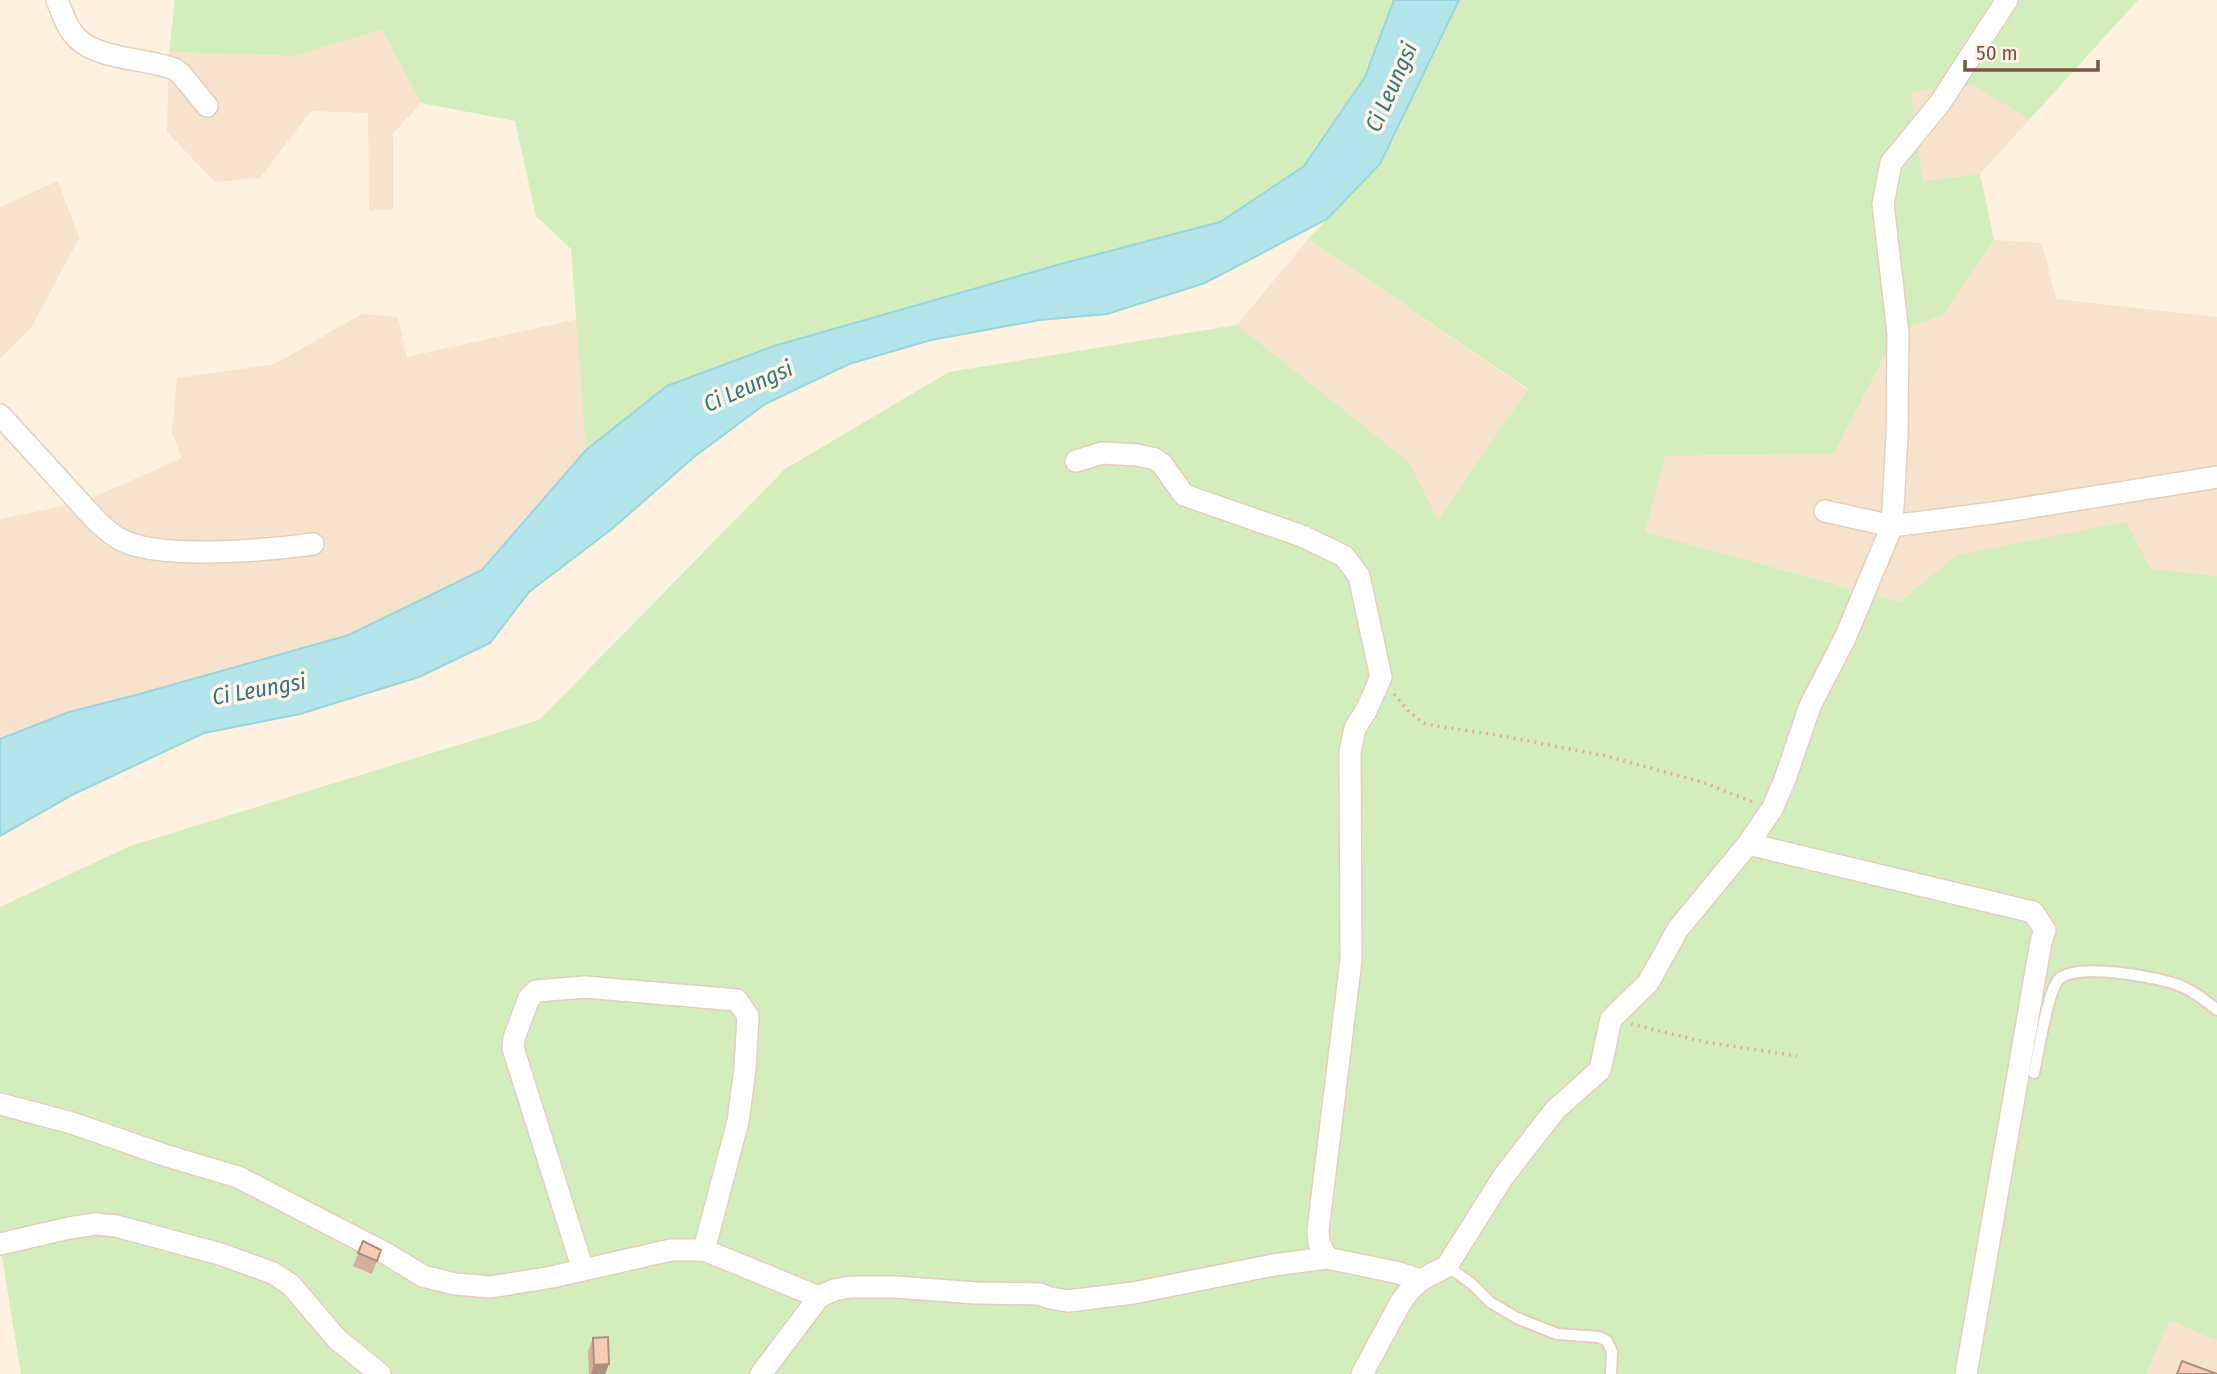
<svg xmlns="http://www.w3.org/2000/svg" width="2217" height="1374" viewBox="0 0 2217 1374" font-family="'Fira Sans Condensed',sans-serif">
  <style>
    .residential { fill: #f7e2ce }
    .green { fill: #d3edbd }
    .water { fill: #b3e4ea; stroke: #98d5dd; stroke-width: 2 }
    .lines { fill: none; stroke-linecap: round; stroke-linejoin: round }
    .service-casing { stroke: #e5cebe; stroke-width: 14 }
    .minor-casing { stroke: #e5cebe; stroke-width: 24 }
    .path { stroke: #dbaf98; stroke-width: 3.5; stroke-dasharray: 2 5; stroke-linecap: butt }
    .service { stroke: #fff; stroke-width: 10 }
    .minor { stroke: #fff; stroke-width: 21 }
    .wall { fill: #d4af9c }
    .shaded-wall { fill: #ad8f7f }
    .building { fill: #f7ccb5; stroke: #ad8f7f; stroke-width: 2 }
    .labels { text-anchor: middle; stroke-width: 7; stroke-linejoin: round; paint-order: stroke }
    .water-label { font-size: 23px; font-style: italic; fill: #37767f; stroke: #fff5e8 }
  </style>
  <rect width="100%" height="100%" fill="#fef1e0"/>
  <!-- residential -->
  <g class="residential">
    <path d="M382,30L421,103L393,134V209L369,211L368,113L311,111L260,178L215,182L167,132L169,52L293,56Z"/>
    <path d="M1973,85L2029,120L1980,174L1923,181L1910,92Z"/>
    <path d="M58,181L79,238L31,328L0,359V207Z"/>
    <path d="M1308,239L1528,390L1438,520L1410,463L1237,325Z"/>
    <path d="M1994,240L2042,243L2056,299L2217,317V576L1957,555L1901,602L1645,532L1664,456L1834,454L1896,333L1944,314Z"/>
    <path d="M362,314L398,317L407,357L578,319L586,450L482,570L349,635L136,695L69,712L0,739V519L83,502L182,458L172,433L177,378L275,364Z"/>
    <path d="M2170,1319L2217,1341V1374H2146Z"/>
  </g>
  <!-- green -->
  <g class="green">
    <path d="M175,0H1394L1365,77L1304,166L1220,222L1028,273L774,346L667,386L586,450L571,249L536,216L515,121L421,103L382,30L293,56L169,52Z"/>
    <path d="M1459,0H2138L2029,120L1973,85L1911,92L1923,181L1980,174L1994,240L1944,314L1896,333L1834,454L1665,456L1645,532L1900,602L1957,555L2126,522L2151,569L2217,576V1341L2170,1320L2146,1374H21L0,1244V907L130,846L539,720L785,469L949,372L1237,325L1410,463L1438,520L1528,389L1308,239L1380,164Z"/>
  </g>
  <!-- water -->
  <path class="water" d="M1394,0H1459L1380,164L1327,219L1205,283L1107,314L1040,320L931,340L849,364L765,404L694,457L613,528L529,592L490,643L419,677L300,714L204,733L74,794L0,836V739L69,712L136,695L349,635L482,570L586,450L667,386L774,346L1068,262L1220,222L1304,166L1365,77Z"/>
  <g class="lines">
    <defs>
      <g id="service">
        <path d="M2034,1073C2038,1055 2048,989 2059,979C2078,962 2158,977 2181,986C2195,992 2205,1000 2217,1010"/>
        <path d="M1447,1266L1472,1284L1490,1302L1517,1318L1557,1334L1599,1337L1607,1341L1612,1352L1611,1374"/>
      </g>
      <g id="minor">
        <path d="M57,0C62,13 67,29 78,39C100,60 146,58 174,69L181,74L207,106"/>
        <path d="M0,415C24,441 48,467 72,494C86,509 100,527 118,538C154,561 270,550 313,544"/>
        <path d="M1076,461L1102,453L1137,455L1155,459L1162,464L1184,495L1302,536L1344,556L1359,576L1381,677L1366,711L1355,728L1350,752L1351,960L1318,1230L1319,1243L1327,1258L1399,1273L1421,1280"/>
        <path d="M1825,511L1892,526L2000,512L2217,477"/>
        <path d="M1748,844L2033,912L2045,930L2041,942L1966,1374"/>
        <path d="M0,1104L72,1123L164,1155L238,1177L387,1254L423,1276L455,1284L491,1287L552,1277L671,1250H704L819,1297"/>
        <path d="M0,1244L69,1228L96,1224L116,1226L220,1254L273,1273L291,1285L337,1339L380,1374"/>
        <path d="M583,1270L513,1048L514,1038L529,998L536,991L585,987L737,1000L748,1016L745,1069L738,1121L704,1250"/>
        <path d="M761,1374L819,1297L834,1290L851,1287H895L977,1293L1040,1294L1050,1298L1068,1301L1133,1293L1274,1265L1327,1258"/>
        <path d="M1362,1374L1401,1302L1410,1290L1421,1280L1447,1266L1503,1177L1555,1110L1600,1070L1611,1019L1648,983L1678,929L1748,844L1772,809L1784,782L1810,706L1845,638L1892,526L1897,435L1898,333L1883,204L1891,163L1940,103L2007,0"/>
      </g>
    </defs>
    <!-- service casing -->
    <use href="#service" class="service-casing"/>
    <!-- minor casing -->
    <use href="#minor" class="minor-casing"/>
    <!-- path -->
    <g class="path">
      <path d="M1394,694L1409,712L1424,723L1436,726L1497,735L1606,756L1702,782L1753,802"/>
      <path d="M1631,1024L1705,1042L1797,1056"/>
    </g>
    <!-- service -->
    <use href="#service" class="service"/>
    <!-- minor -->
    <use href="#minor" class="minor"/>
  </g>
  <!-- wall -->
  <g class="wall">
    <path d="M363,1241L381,1250L372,1274L353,1266Z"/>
    <path d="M593,1338L609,1364L605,1374H589L588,1351Z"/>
  </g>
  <!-- shaded-wall -->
  <path class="shaded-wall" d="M609,1364L605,1374H591L594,1365Z"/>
  <!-- building -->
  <g class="building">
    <path d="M363,1241L381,1250L377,1261L358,1253Z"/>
    <path d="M608,1337L609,1364L594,1365L593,1338Z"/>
    <path d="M2182,1361L2217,1374H2177Z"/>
  </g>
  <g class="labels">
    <!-- water labels -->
    <g class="water-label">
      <text transform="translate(1391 87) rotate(-66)" y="8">Ci Leungsi</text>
      <text transform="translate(748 386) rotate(-24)" y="8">Ci Leungsi</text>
      <text transform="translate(259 689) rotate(-10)" y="8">Ci Leungsi</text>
    </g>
  </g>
  <!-- scale -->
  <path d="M1965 60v10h133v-10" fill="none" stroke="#785445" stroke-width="3.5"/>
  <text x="1976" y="60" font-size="21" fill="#785445" stroke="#fff5e8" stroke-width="5" paint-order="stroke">50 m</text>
</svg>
